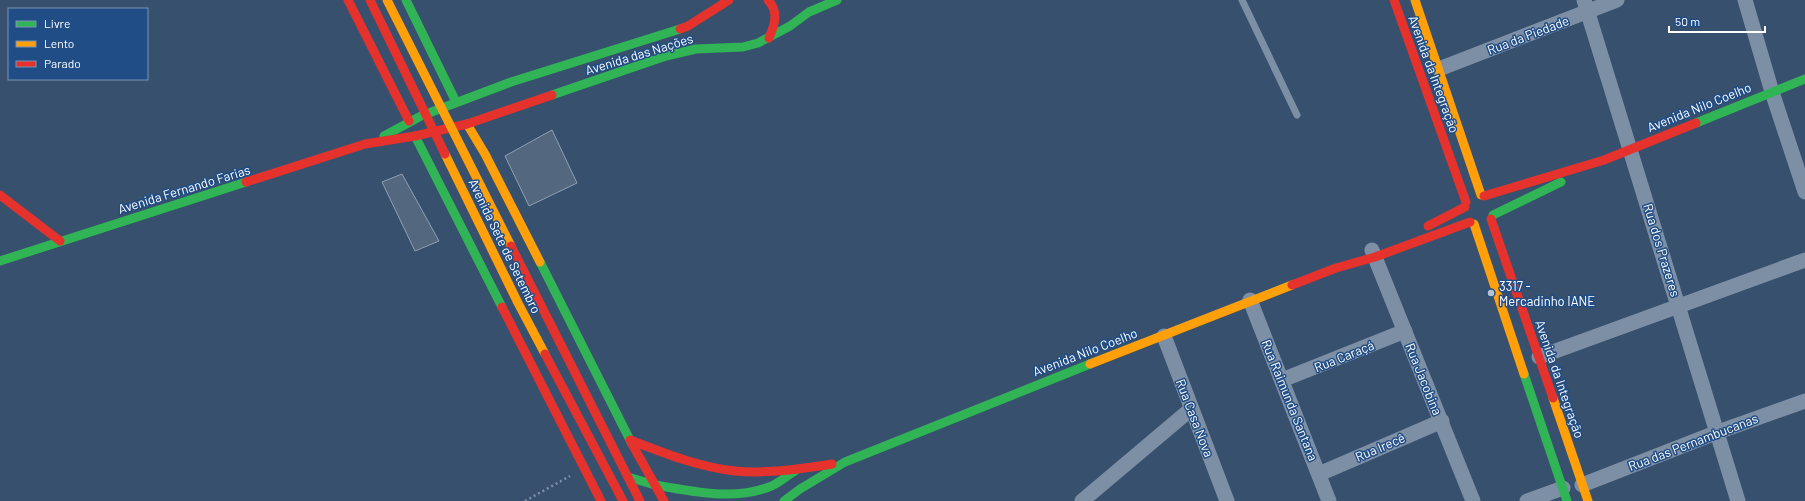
<svg xmlns="http://www.w3.org/2000/svg" width="1805" height="501" viewBox="0 0 1805 501" font-family="Barlow,sans-serif">
  <style>
    .building { fill: #53677e; stroke: #91a0b2 }
    .lines { fill: none; stroke-linecap: round; stroke-linejoin: round }
    .path { stroke: #7d8fa4; stroke-width: 2.5; stroke-dasharray: 2 3; stroke-linecap: butt }
    .lane { stroke: #7d8fa4; stroke-width: 7 }
    .street { stroke: #7d8fa4; stroke-width: 15 }
    .fast { stroke: #30b455; stroke-width: 9 }
    .slow { stroke: #ff9f0a; stroke-width: 9 }
    .jam { stroke: #e5322d; stroke-width: 9 }
    .slow-bridge { stroke: #ff9f0a; stroke-width: 9 }
    .jam-bridge { stroke: #e5322d; stroke-width: 9 }
    .poi-dot { fill: #b9c2cc; stroke: #204d85; stroke-width: 1.5 }
    .labels { text-anchor: middle; stroke-width: 3; stroke-linejoin: round; paint-order: stroke }
    .street-label { font-size: 13px; fill: #fff; stroke: #204d85 }
    .poi-label { font-size: 13px; fill: #fff; stroke: #204d85; text-anchor: start }
  </style>
  <rect width="100%" height="100%" fill="#37506e"/>
  <!-- building -->
  <g class="building">
    <path d="M552,130L577,183L529,206L505,156Z"/>
    <path d="M402,174L439,241L415,251L382,182Z"/>
  </g>
  <g class="lines">
    <!-- path -->
    <path class="path" d="M525,501L570,476"/>
    <!-- lane -->
    <path class="lane" d="M1242,0L1297,115"/>
    <!-- street -->
    <g class="street">
      <path d="M1584,0L1738,501"/>
      <path d="M1745,0L1772,92L1805,192"/>
      <path d="M1439,69L1617,0"/>
      <path d="M1372,250L1473,501"/>
      <path d="M1250,300L1329,501"/>
      <path d="M1164,336L1227,501"/>
      <path d="M1539,357L1805,260"/>
      <path d="M1282,380L1405,331"/>
      <path d="M1319,474L1442,421"/>
      <path d="M1582,485L1718,432L1805,401"/>
      <path d="M1082,501L1191,409"/>
      <path d="M1527,501L1563,488"/>
    </g>
    <!-- fast -->
    <g class="fast">
      <path d="M406,0L456,102"/>
      <path d="M552,95L666,56L696,49L743,47L758,43L790,26L809,12L837,0"/>
      <path d="M1696,123L1805,79"/>
      <path d="M384,136L421,116L511,82L680,29"/>
      <path d="M415,136L502,307"/>
      <path d="M1493,215L1561,182"/>
      <path d="M0,261L246,182"/>
      <path d="M540,262L632,444"/>
      <path d="M1524,374L1567,501"/>
      <path d="M628,477L655,485"/>
      <path d="M655,485C692,491 732,501 769,487C778,484 786,476 795,471"/>
      <path d="M784,501L800,489L845,462L1090,364"/>
    </g>
    <!-- slow -->
    <g class="slow">
      <path d="M1415,0L1481,195"/>
      <path d="M467,124L485,154L540,262"/>
      <path d="M445,154L518,303L545,354"/>
      <path d="M1474,224L1524,374"/>
      <path d="M1090,364L1292,285"/>
      <path d="M1553,398L1588,501"/>
    </g>
    <!-- jam -->
    <g class="jam">
      <path d="M348,0L409,121"/>
      <path d="M768,0C779,12 775,24 769,38"/>
      <path d="M1394,0L1466,202"/>
      <path d="M680,29L688,26L729,0"/>
      <path d="M246,182L365,144L415,136L467,124L552,95"/>
      <path d="M0,195L60,241"/>
      <path d="M1484,196L1604,160L1696,123"/>
      <path d="M1491,219L1553,398"/>
      <path d="M1428,226L1465,207"/>
      <path d="M1292,285L1336,268L1375,257L1470,222"/>
      <path d="M502,307L601,501"/>
      <path d="M545,354L623,501"/>
      <path d="M630,440C664,453 698,467 735,471C767,474 800,469 832,464"/>
      <path d="M632,444L664,501"/>
    </g>
    <!-- slow-bridge -->
    <path class="slow-bridge" d="M387,0L511,246"/>
    <!-- jam-bridge -->
    <g class="jam-bridge">
      <path d="M370,0L445,154"/>
      <path d="M511,246L640,501"/>
    </g>
  </g>
  <!-- markers -->
  <circle class="poi-dot" cx="1491" cy="293" r="4"/>
  <g class="labels">
    <!-- street labels -->
    <g class="street-label">
      <text transform="translate(1528 35) rotate(-21)" y="5">Rua da Piedade</text>
      <text transform="translate(639 54) rotate(-17)" y="5">Avenida das Nações</text>
      <text transform="translate(1434 74) rotate(70)" y="5">Avenida da Integração</text>
      <text transform="translate(1699 107) rotate(-22)" y="5">Avenida Nilo Coelho</text>
      <text transform="translate(184 189) rotate(-17)" y="5">Avenida Fernando Farias</text>
      <text transform="translate(505 246) rotate(64)" y="5">Avenida Sete de Setembro</text>
      <text transform="translate(1662 250) rotate(73)" y="5">Rua dos Prazeres</text>
      <text transform="translate(1085 352) rotate(-21)" y="5">Avenida Nilo Coelho</text>
      <text transform="translate(1344 356) rotate(-22)" y="5">Rua Caraçá</text>
      <text transform="translate(1424 379) rotate(68)" y="5">Rua Jacobina</text>
      <text transform="translate(1560 379) rotate(71)" y="5">Avenida da Integração</text>
      <text transform="translate(1290 400) rotate(68)" y="5">Rua Raimunda Santana</text>
      <text transform="translate(1195 418) rotate(69)" y="5">Rua Casa Nova</text>
      <text transform="translate(1693 442) rotate(-21)" y="5">Rua das Pernambucanas</text>
      <text transform="translate(1380 447) rotate(-23)" y="5">Rua Irecê</text>
    </g>
    <!-- poi labels -->
    <g class="poi-label">
      <text x="1499" y="291">3317 -<tspan x="1499" dy="15">Mercadinho IANE</tspan></text>
    </g>
  </g>
  <!-- legend -->
  <rect x="8" y="8" width="140" height="72" fill="#204d85" stroke="#7994b6"/>
  <rect x="16" y="21" width="20" height="6" fill="#30b455" stroke="#7994b6"/>
  <text x="44" y="28" font-size="12" fill="#ffffff">Livre</text>
  <rect x="16" y="41" width="20" height="6" fill="#ff9f0a" stroke="#7994b6"/>
  <text x="44" y="48" font-size="12" fill="#ffffff">Lento</text>
  <rect x="16" y="61" width="20" height="6" fill="#e5322d" stroke="#7994b6"/>
  <text x="44" y="68" font-size="12" fill="#ffffff">Parado</text>
  <!-- scale -->
  <path d="M1669 26v6h96v-6" fill="none" stroke="#ffffff" stroke-width="2"/>
  <text x="1675" y="26" font-size="12" fill="#ffffff" stroke="#204d85" stroke-width="3" paint-order="stroke">50 m</text>
</svg>
